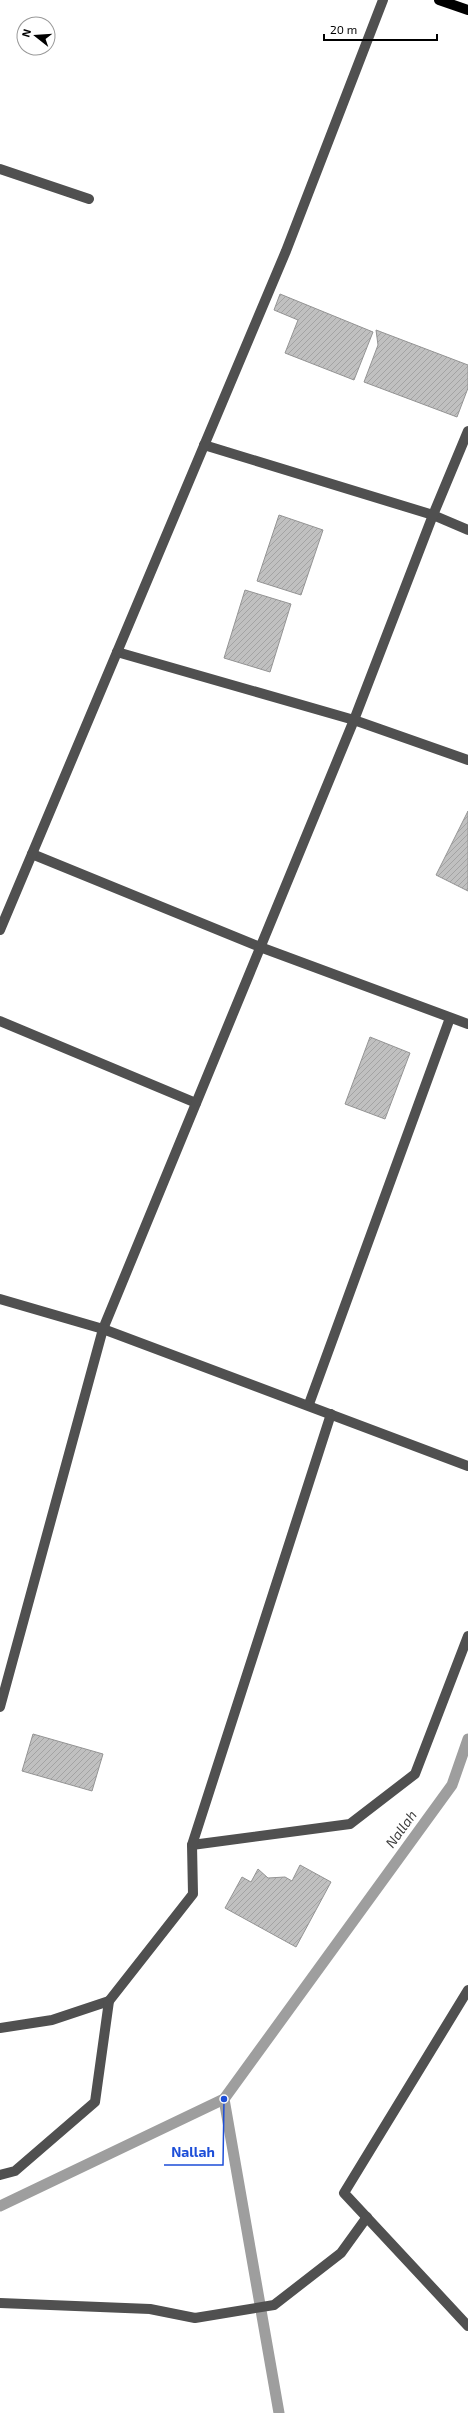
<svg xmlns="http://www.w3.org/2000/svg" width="468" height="2413" viewBox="0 0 468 2413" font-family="'Exo 2',sans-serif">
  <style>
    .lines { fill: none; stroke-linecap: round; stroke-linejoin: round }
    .stream { stroke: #9e9e9e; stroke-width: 11 }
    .building { fill: url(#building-hatch); stroke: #949494 }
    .minor { stroke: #505050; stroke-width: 10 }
    .major { stroke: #000; stroke-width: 10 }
    .labels { text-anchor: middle; stroke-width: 4; stroke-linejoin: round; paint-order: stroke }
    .water-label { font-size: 14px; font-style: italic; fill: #3f3f3f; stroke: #fff }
    .leader { fill: none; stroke: #1d4ed8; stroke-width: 1.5 }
    .callout-dot { fill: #1d4ed8; stroke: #fff; stroke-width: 1.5 }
    .callout-label { font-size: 14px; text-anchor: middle; font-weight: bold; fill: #1d4ed8; stroke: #fff; stroke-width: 4; stroke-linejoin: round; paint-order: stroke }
  </style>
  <defs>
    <pattern id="building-hatch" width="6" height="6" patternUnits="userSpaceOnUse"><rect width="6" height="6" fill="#c0c0c0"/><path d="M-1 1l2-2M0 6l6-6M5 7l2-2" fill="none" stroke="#a3a3a3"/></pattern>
  </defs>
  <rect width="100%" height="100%" fill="#fff"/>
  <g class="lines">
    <!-- stream -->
    <g class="stream">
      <path d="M224,2099L279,2413"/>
      <path d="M0,2206L224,2099L452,1785L468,1739"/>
    </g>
  </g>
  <!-- building -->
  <g class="building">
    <path d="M280,294L373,332L354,380L285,353L298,320L274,310Z"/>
    <path d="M376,330L468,365V388L457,417L364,382L378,345Z"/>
    <path d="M279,515L323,530L301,595L257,581Z"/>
    <path d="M245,590L291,604L270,672L224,658Z"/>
    <path d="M468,811V891L436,875Z"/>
    <path d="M370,1037L410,1053L385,1119L345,1104Z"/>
    <path d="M33,1734L103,1754L92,1791L22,1771Z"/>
    <path d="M300,1865L331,1882L296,1947L225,1908L242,1877L251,1882L258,1869L268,1878L285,1877L292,1881Z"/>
  </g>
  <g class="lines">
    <!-- minor -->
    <g class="minor">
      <path d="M0,169L89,199"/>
      <path d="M204,445L433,515L468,530"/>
      <path d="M117,652L354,720L468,760"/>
      <path d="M32,854L260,947L468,1024"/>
      <path d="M0,930L286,251L383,0"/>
      <path d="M0,1021L196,1103"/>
      <path d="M0,1299L103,1329L354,720L433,515L468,431"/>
      <path d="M309,1404L450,1018"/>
      <path d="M0,1707L103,1329L468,1466"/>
      <path d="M192,1845L350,1824L415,1774L468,1636"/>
      <path d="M468,1990L344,2193L468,2326"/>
      <path d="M0,2028L52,2020L109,2001"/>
      <path d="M0,2175L15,2171L95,2102L109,2001L193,1894L192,1845L331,1414"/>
      <path d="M0,2303L150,2309L195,2318L274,2305L341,2253L367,2217"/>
    </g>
    <!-- major -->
    <path class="major" d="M439,0L468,10"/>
  </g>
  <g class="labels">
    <!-- water labels -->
    <g class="water-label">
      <text transform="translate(401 1829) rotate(-54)" y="5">Nallah</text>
    </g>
  </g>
  <!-- callouts -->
  <path class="leader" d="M224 2099L223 2165H164"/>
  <circle class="callout-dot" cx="224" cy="2099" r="4"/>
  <g class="callout-label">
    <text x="193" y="2157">Nallah</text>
  </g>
  <!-- north arrow -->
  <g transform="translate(36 36) rotate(287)"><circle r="19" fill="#ffffff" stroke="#999999"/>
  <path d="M0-3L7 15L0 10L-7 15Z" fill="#000000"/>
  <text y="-6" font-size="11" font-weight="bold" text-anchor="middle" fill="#000000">N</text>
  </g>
  <!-- scale -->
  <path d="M324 34v6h113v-6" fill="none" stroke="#000000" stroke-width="2"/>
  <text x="330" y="34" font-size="12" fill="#000000" stroke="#ffffff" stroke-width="3" paint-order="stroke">20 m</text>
</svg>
